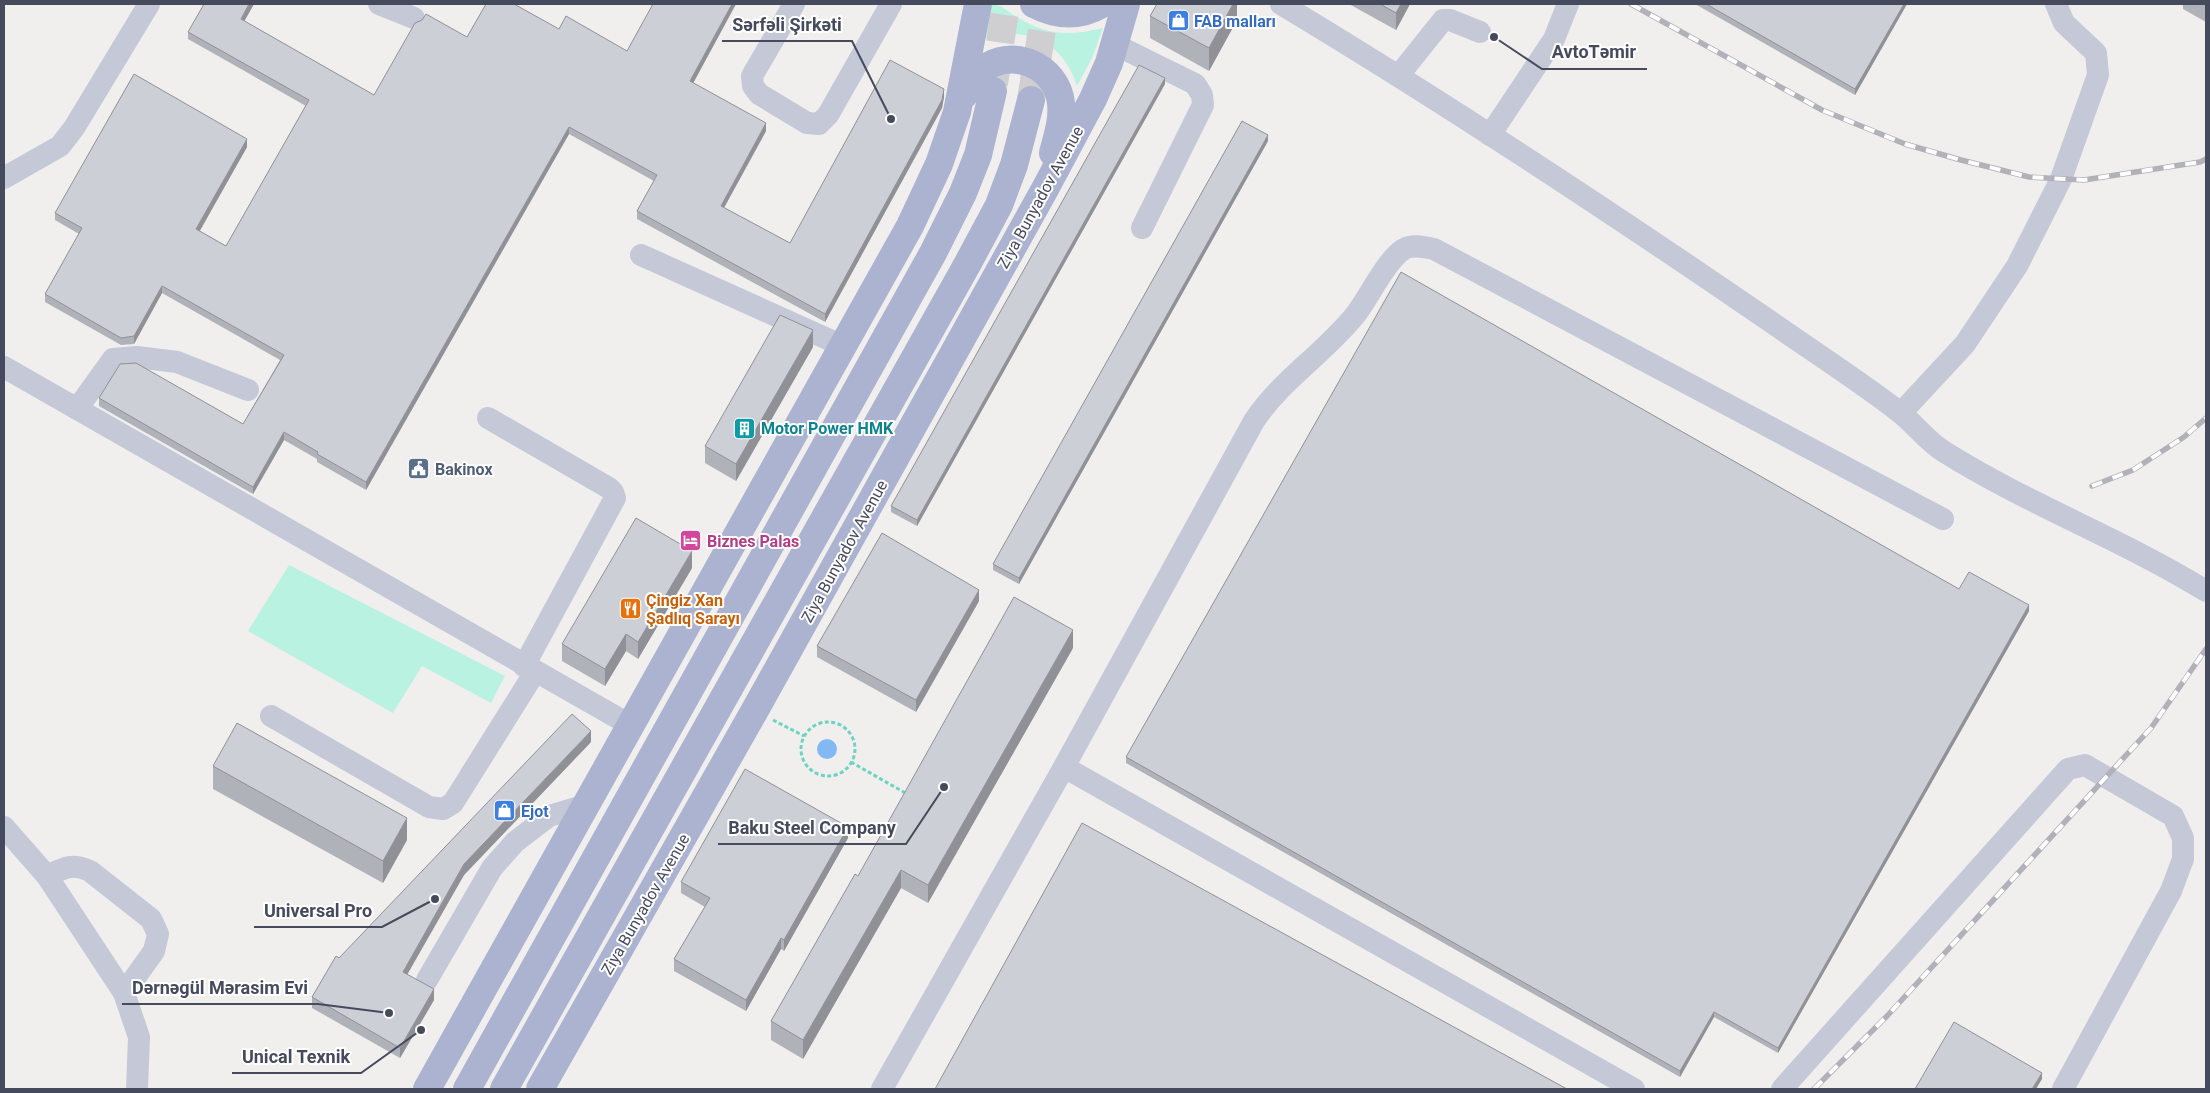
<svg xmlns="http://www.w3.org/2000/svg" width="2210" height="1093" viewBox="0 0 2210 1093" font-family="Roboto,sans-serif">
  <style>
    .green { fill: #b9f2e0 }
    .water { fill: #83b9f3 }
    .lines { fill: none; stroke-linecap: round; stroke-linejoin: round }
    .major-tunnel { stroke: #cfced1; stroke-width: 28; stroke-dasharray: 28 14; stroke-linecap: butt }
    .path { stroke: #6ed3c0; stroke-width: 3; stroke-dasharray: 4 2.5; stroke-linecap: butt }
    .minor { stroke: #c4c8d7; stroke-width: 22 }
    .major { stroke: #acb3d0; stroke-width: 28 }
    .rail-casing { stroke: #b0b1b9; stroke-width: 5.5 }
    .rail { stroke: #fff; stroke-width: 4; stroke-dasharray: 11; stroke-linecap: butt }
    .wall { fill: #b0b2b9 }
    .shaded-wall { fill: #909196 }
    .building { fill: #cdcfd7; stroke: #909196 }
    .labels { text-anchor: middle; stroke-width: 4; stroke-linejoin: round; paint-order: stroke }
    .shop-label { font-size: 16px; font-weight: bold; fill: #366cbe; stroke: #fff; text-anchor: start }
    .street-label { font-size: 16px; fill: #454a5d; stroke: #fff }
    .culture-label { font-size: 16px; font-weight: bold; fill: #0d838f; stroke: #fff; text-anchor: start }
    .service-label { font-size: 16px; font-weight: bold; fill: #4e5e75; stroke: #fff; text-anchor: start }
    .hotel-label { font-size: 16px; font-weight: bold; fill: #b23c85; stroke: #fff; text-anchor: start }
    .food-label { font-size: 16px; font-weight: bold; fill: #c56008; stroke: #fff; text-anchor: start }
    .leader { fill: none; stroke: #454a5d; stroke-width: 2 }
    .callout-dot { fill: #454a5d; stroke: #fff; stroke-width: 2 }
    .callout-label { font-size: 18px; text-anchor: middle; font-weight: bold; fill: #454a5d; stroke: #fff; stroke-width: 4; stroke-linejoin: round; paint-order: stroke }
  </style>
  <rect width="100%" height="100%" fill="#f1efee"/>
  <!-- green -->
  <g class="green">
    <path d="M990,4C1002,4 1008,12 1017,17C1048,36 1069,36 1103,28L1092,58L1077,86C1064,43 1026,24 984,39Z"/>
    <path d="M289,565L505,676L491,703L422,666L393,713L248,631Z"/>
  </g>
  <!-- water -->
  <circle class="water" cx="827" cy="749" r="10"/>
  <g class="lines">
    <!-- major-tunnel -->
    <g class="major-tunnel">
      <path d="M994,84L1006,4"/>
      <path d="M1031,100L1046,4"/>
    </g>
    <!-- path -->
    <g class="path">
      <path d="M773,720L804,736"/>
      <circle cx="828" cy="749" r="27"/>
      <path d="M851,762L907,794"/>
    </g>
    <!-- minor -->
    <g class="minor">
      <path d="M379,4L414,18"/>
      <path d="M794,4L752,76L753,86L759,94L807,123L819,124L828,115L891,4"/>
      <path d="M1281,4C1459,111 1632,226 1803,344C1835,366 1867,387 1898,411C1914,423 1926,440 1943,451C2027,504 2122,539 2206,591"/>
      <path d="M1116,45L1195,84L1202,95L1203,105L1142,228"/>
      <path d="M1399,75L1443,20H1450L1480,32"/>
      <path d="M1490,135L1554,39L1568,4"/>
      <path d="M4,178L60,146L74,128L149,4"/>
      <path d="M641,255L843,346"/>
      <path d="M4,367L630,725"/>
      <path d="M77,409L113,359L137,357L177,362L248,390"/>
      <path d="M1901,413L1965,344L2017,266L2061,179L2098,75L2096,53L2064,23L2056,4"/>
      <path d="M488,418L609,488L613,492L615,498L524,666"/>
      <path d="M271,716L429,807L443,809L453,803L535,672"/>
      <path d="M1064,767L1634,1089"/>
      <path d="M4,827L47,876L124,993L139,1037L137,1089"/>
      <path d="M47,876C65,867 72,863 90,871L151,919L158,934L154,951L124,993"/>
      <path d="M427,980L492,868L515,842L549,816L586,805"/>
      <path d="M882,1089L1064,767L1254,421C1281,380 1325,353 1356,314C1369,297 1387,259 1404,249C1413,244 1424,247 1434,249L1943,519"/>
      <path d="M1782,1089L2068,769L2085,765L2173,816L2183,838V859L2171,891L2063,1089"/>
    </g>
    <!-- major -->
    <g class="major">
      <path d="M1034,4C1057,16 1080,17 1102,4"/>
      <path d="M964,95C969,86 973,76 982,70C1012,46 1057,66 1061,103C1063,120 1057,137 1053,153"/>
      <path d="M427,1089L910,226L939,164L957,112L978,4"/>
      <path d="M467,1089L933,253L963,193L978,155L993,91"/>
      <path d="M504,1089L968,263L999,205L1014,165L1031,100"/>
      <path d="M540,1089L755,710L1045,189L1093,99L1109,63L1126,4"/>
    </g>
    <defs>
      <g id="rail">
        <path d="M1631,4L1822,110L1905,144L1961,160L2029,177L2084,180L2200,162L2206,159"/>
        <path d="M2092,486L2133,470L2184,437L2206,418"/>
        <path d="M1814,1089L1888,1015L2151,728L2206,649"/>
      </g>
    </defs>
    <!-- rail casing -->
    <use href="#rail" class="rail-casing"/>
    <!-- rail -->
    <use href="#rail" class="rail"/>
  </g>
  <!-- wall -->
  <g class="wall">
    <path d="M254,4L244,21L374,95L467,37L559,29L627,51L736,4L693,83L766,131L724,208L790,243L944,97L942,108L825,322L637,219V211L654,181L569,134L366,490L317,462V459L284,440L253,494L99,406V398L243,424L280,360L162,293L134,344L121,345L45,302V294L79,234L55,220V213L247,147L200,231L226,246L306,106L188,39V32Z"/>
    <path d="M1237,4V20L1209,71L1150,38V16Z"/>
    <path d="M1349,4H1410L1396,30Z"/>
    <path d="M1695,4H1907L1855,95Z"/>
    <path d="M2183,4H2206V22L2183,9Z"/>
    <path d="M1165,84L917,526L891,512V506Z"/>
    <path d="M1268,141L1019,584L993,570V564Z"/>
    <path d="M813,347L736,481L705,463V446Z"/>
    <path d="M692,568L638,659L626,651L605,686L562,661V644Z"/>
    <path d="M1959,589L2029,611L1778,1053L1714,1017L1680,1077L1126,763V757Z"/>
    <path d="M979,601L916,712L817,657V646Z"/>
    <path d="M1073,648L928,903L901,888L803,1059L771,1040V1021L858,876Z"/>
    <path d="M591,742L464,875L407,974L434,1000L400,1058L312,1008V997L339,958Z"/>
    <path d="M213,766L407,840L383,883L213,789Z"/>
    <path d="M848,838L784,951L781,949L746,1011L674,971V959L705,907L681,893V882Z"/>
  </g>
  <!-- shaded-wall -->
  <g class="shaded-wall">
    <path d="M249,4H254L241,27V19Z"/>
    <path d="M732,4H736L690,89V81Z"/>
    <path d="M1233,4H1237V20L1209,71V48Z"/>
    <path d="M1401,4H1410L1396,30V13Z"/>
    <path d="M1904,4H1907L1855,95V89Z"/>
    <path d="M1165,78V84L917,526V520Z"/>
    <path d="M944,89V97L942,108L825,322V314Z"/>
    <path d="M766,123V131L721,213V206Z"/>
    <path d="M569,127V134L366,490V482Z"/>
    <path d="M1268,135V141L1019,584V578Z"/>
    <path d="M247,139V147L196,237V229Z"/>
    <path d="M162,286V293L134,344V336Z"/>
    <path d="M813,330V347L736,481V464Z"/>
    <path d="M284,432V440L253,494V487Z"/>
    <path d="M692,551V568L638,659V642Z"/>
    <path d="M979,590V601L916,712V700Z"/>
    <path d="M2029,605V611L1778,1053V1048Z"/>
    <path d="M1073,630V648L928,903V885Z"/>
    <path d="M626,634V651L605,686V669Z"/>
    <path d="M591,731V742L464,875L403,982V972L464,864Z"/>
    <path d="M407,818V840L383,883V861Z"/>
    <path d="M848,827V838L784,951V940Z"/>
    <path d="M901,870V888L803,1059V1040Z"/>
    <path d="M781,938V949L746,1011V1000Z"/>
    <path d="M434,989V1000L400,1058V1048Z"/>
    <path d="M1714,1012V1017L1680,1077V1071Z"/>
    <path d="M2042,1073V1079L2036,1089H2032Z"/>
  </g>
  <!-- building -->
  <g class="building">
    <path d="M204,4H249L241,19L374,95L415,23L422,20L426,14L467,37L486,4H514L559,29L566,16L627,51L653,4H732L690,81L766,123L721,206L790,243L890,60L944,89L942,100L825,314L637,211L657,175L569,127L366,482L317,454L318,452L284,432L253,487L99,398L120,364L136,363L243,424L284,355L162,286L134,336L121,338L45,294L82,228L55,213L134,74L247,139L196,229L226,246L309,100L188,32Z"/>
    <path d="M1157,4H1233L1209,48L1150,16Z"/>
    <path d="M1380,4H1401L1396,13Z"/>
    <path d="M1706,4H1904L1855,89Z"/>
    <path d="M1139,65L1165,78L917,520L891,506Z"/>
    <path d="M1242,121L1268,135L1019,578L993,564Z"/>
    <path d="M1401,272L1959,589L1969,572L2029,605L1778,1048L1714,1012L1680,1071L1126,757Z"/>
    <path d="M780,315L813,330L736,464L705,446Z"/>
    <path d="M636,518L692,551L638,642L626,634L605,669L562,644Z"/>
    <path d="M882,533L979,590L916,700L817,646Z"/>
    <path d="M1014,597L1073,630L928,885L901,870L803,1040L771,1021L855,874L858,876Z"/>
    <path d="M572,714L591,731L464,864L403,972L434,989L400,1048L312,997L336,956L339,958Z"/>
    <path d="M237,723L407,818L383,861L213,766Z"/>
    <path d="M745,769L848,827L784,940L781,938L746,1000L674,959L710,898L681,882Z"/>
    <path d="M1082,823L1567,1089H935Z"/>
    <path d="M1954,1022L2042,1073L2032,1089H1915Z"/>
  </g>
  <!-- icons -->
  <defs>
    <symbol id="shop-square" viewBox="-11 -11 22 22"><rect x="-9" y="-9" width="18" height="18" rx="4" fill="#3f7fe0" stroke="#fff"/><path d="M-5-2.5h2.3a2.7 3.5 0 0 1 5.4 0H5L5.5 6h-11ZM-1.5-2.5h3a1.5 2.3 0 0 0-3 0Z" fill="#fff"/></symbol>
    <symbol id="building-square" viewBox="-11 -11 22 22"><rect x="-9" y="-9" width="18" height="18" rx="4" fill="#0f9aa8" stroke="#fff"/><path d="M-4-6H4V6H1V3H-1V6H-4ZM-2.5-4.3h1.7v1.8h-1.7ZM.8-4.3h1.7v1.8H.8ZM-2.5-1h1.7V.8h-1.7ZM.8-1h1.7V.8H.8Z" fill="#fff"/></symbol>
    <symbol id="civic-square" viewBox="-11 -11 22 22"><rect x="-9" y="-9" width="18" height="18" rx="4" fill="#5c6f8a" stroke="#fff"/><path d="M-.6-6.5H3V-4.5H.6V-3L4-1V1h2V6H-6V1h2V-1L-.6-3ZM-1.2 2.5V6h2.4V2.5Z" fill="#fff"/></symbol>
    <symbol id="hotel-square" viewBox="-11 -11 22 22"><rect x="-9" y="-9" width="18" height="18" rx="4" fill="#d1479c" stroke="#fff"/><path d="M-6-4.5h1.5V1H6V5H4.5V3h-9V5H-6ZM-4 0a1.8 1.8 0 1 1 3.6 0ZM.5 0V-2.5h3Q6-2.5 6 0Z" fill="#fff"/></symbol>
    <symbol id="restaurant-square" viewBox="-11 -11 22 22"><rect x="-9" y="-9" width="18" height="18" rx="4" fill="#e8710a" stroke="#fff"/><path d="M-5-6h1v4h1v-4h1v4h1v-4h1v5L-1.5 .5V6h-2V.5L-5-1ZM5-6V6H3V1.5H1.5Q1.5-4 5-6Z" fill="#fff"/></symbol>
  </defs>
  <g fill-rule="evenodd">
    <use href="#shop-square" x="1166" y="8" width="25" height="25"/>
    <use href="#building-square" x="732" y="416" width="25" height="25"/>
    <use href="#civic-square" x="406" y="456" width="25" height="25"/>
    <use href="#hotel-square" x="678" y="528" width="25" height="25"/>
    <use href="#restaurant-square" x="618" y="596" width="25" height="25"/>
    <use href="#shop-square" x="492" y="798" width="25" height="25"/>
  </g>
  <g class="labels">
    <!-- shop labels -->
    <g class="shop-label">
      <text x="1194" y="27">FAB malları</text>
      <text x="521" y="817">Ejot</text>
    </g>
    <!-- street labels -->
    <g class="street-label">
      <text transform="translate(1040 197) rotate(-61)" y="6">Ziya Bunyadov Avenue</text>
      <text transform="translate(844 551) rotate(-61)" y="6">Ziya Bunyadov Avenue</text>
      <text transform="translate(645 904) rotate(-60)" y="6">Ziya Bunyadov Avenue</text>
    </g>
    <!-- culture labels -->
    <g class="culture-label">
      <text x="761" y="434">Motor Power HMK</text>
    </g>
    <!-- service labels -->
    <g class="service-label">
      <text x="435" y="475">Bakinox</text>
    </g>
    <!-- hotel labels -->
    <g class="hotel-label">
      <text x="707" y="547">Biznes Palas</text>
    </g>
    <!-- food labels -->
    <g class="food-label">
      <text x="646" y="606">Çingiz Xan<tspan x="646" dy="18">Şadlıq Sarayı</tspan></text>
    </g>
  </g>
  <!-- callouts -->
  <path class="leader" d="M891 119L852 41H722M1494 37L1542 69H1647M944 787L906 844H718M435 899L382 927H254M389 1013L318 1004H122M421 1030L361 1073H232"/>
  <g class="callout-dot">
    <circle cx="891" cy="119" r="5"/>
    <circle cx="1494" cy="37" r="5"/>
    <circle cx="944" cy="787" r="5"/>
    <circle cx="435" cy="899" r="5"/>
    <circle cx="389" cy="1013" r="5"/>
    <circle cx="421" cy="1030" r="5"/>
  </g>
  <g class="callout-label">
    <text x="787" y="31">Sərfəli Şirkəti</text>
    <text x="1594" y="58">AvtoTəmir</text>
    <text x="812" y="834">Baku Steel Company</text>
    <text x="318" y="917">Universal Pro</text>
    <text x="220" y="994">Dərnəgül Mərasim Evi</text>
    <text x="296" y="1063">Unical Texnik</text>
  </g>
  <!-- border -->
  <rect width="2210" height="1093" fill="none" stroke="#454a5d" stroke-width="10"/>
</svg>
